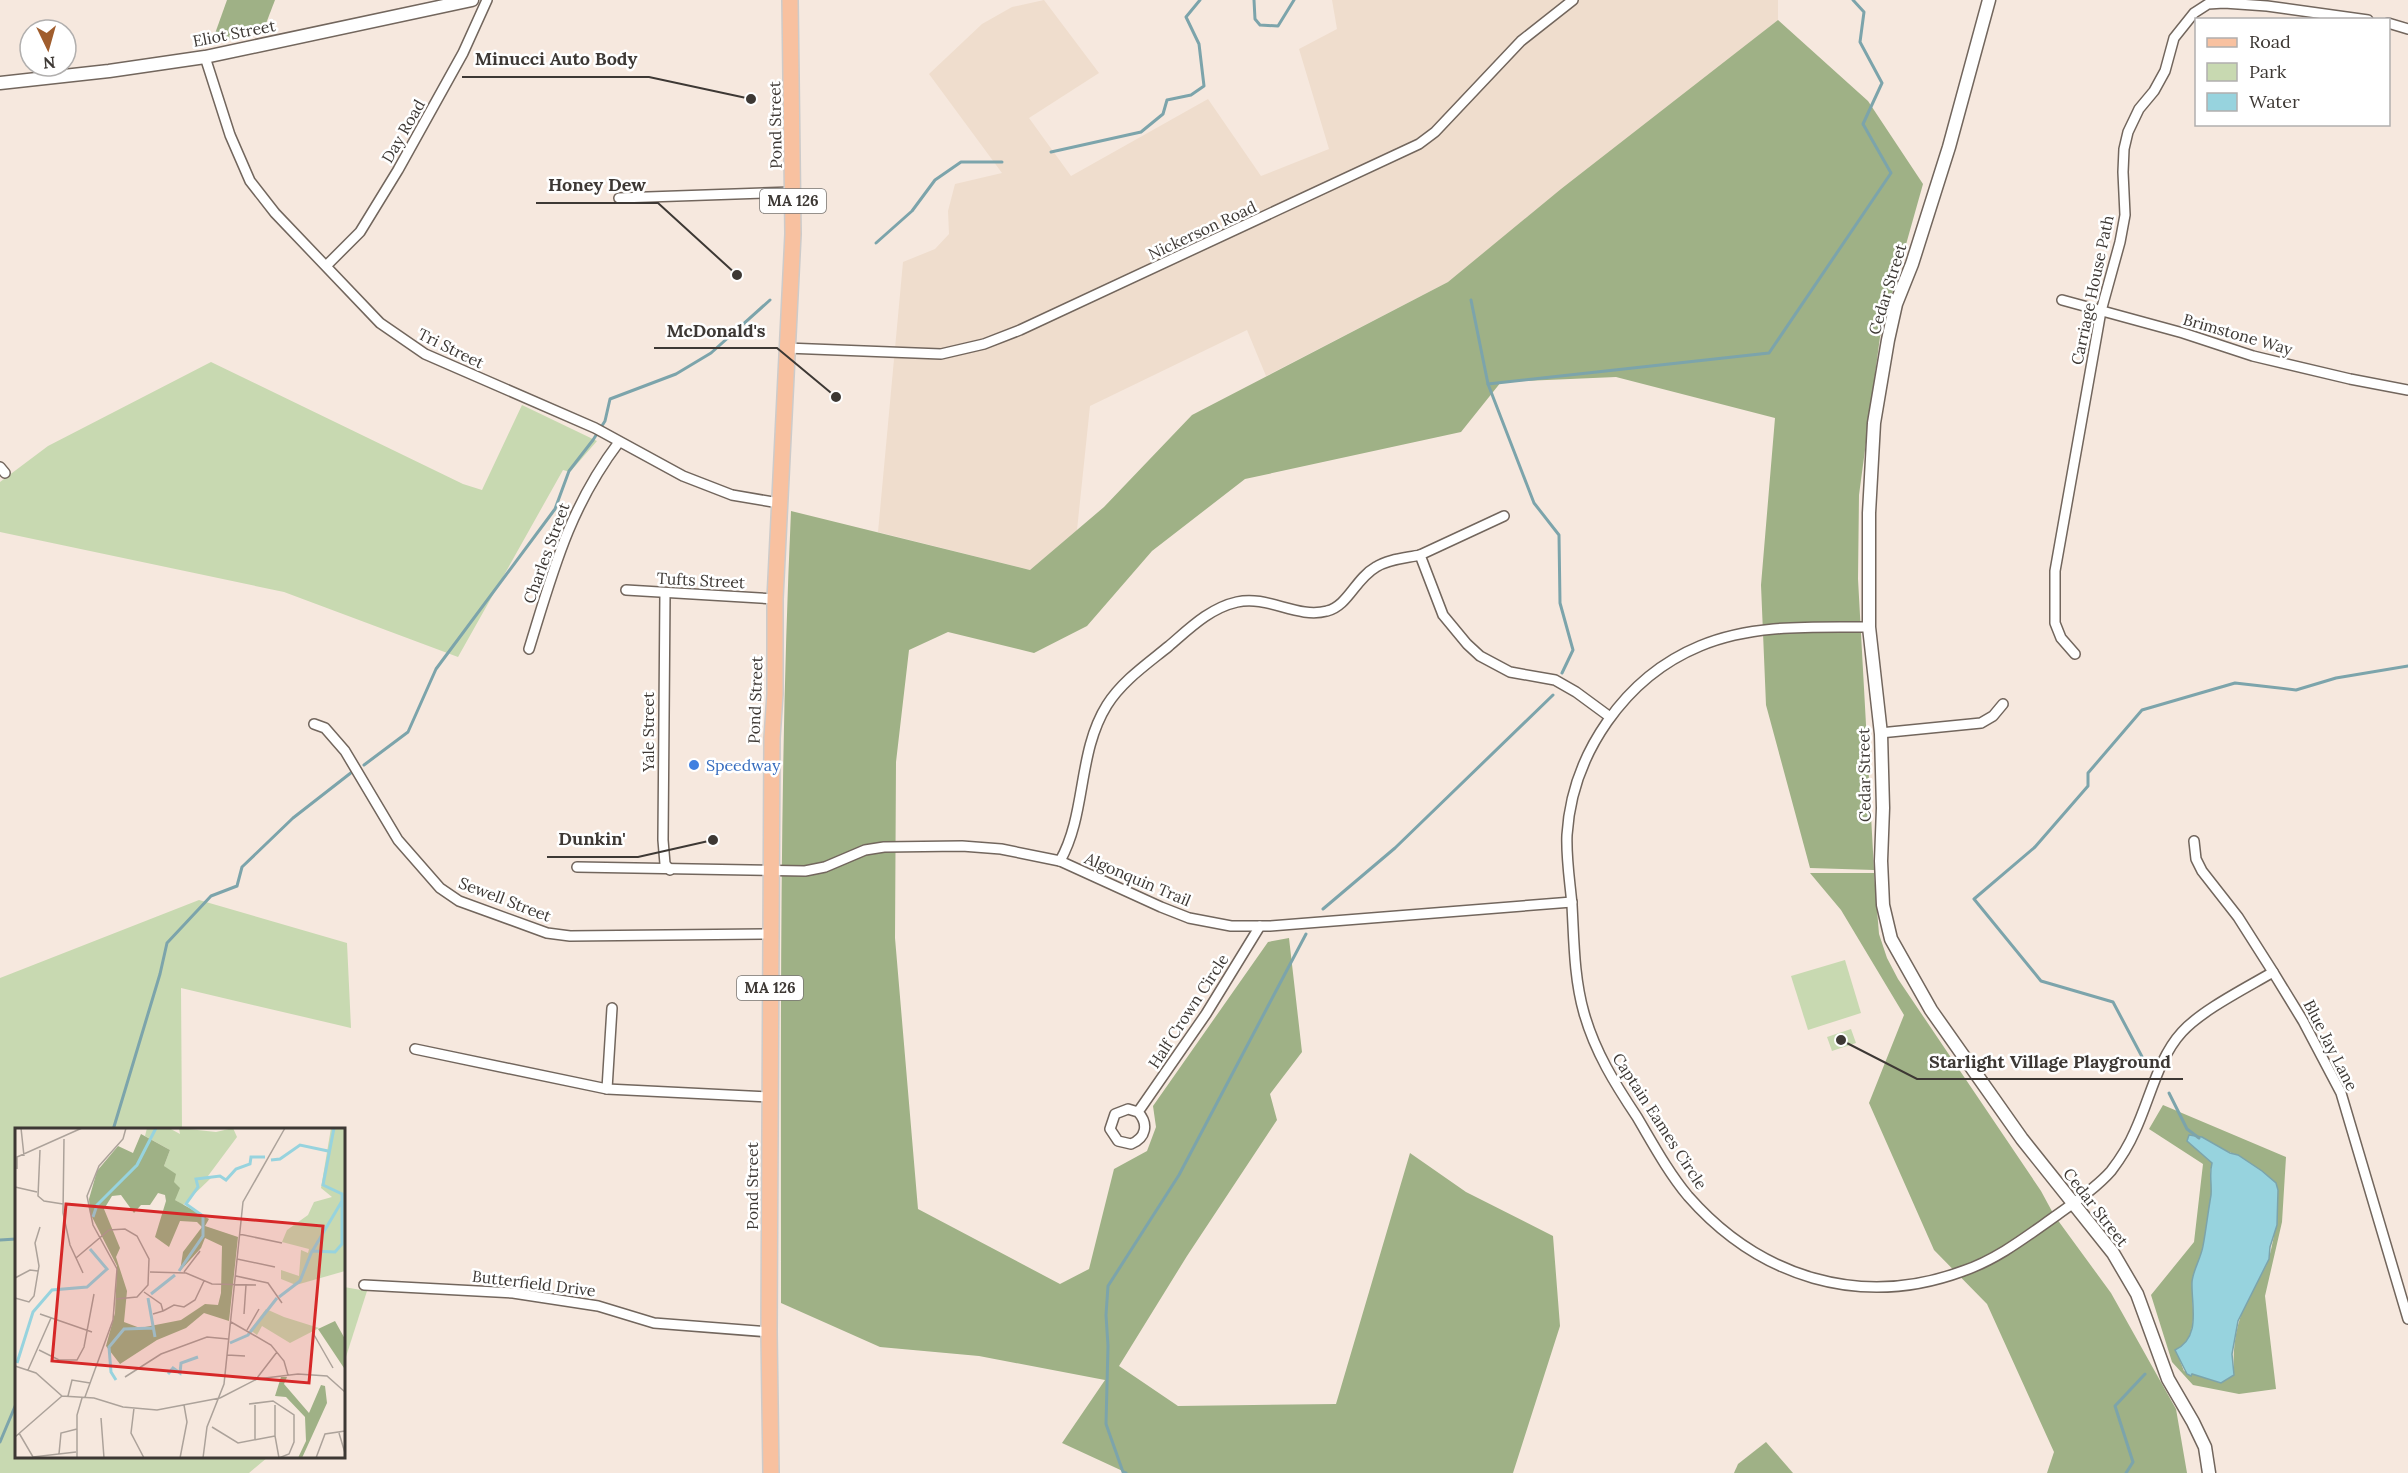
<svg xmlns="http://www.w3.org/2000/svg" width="2408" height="1473" viewBox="0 0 2408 1473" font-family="Lora,serif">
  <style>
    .built { fill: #efddcd }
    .green { fill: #c8d9b1 }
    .forest { fill: #9fb186; fill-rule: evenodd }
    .water { fill: #97d3de; stroke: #7ca4ab; stroke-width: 1.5 }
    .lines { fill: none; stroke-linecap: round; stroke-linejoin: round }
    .stream { stroke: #7ca4ab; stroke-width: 3 }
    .minor-casing { stroke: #72665d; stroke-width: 12 }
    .tertiary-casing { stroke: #72665d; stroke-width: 15 }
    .primary-casing { stroke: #cdcbca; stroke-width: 18 }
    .minor { stroke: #fff; stroke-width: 9 }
    .tertiary { stroke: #fff; stroke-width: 12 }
    .primary { stroke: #f8c1a0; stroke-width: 15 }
    .shop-dot { fill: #3f7fe0; stroke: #fff; stroke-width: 2 }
    .labels { text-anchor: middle; stroke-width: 5; stroke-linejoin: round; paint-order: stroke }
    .shield { fill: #fff; stroke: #777471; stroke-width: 1.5 }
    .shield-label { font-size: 15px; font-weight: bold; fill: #3d3834 }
    .street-label { font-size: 16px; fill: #3d3834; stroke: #fff }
    .shop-label { font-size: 16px; fill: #366cbe; stroke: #fff; text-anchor: start }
    .inset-river { fill: none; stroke: #97d3de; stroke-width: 3 }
    .inset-road { fill: none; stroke: #aca29a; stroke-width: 1.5 }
    .view { fill: #d62828; fill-opacity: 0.15; stroke: #d62828; stroke-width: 3 }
    .inset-edge { fill: none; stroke: #3d3834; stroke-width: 3 }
    .leader { fill: none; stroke: #3d3834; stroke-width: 2 }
    .callout-dot { fill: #3d3834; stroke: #fff; stroke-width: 2 }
    .callout-label { font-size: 18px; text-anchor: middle; font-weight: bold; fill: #3d3834; stroke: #fff; stroke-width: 5; stroke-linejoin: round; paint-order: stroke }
  </style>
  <rect width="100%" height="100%" fill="#f6e8de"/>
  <!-- built -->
  <path class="built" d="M1044,0L1099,73L1029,118L1071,176L1208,99L1261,176L1329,149L1299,49L1337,29L1332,0H1778V20L1448,282L1266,376L1247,330L1090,406L1077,530L1030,570L878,532L903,262L935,249L949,234L948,211L955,184L1002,173L929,74L982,24L1012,7Z"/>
  <!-- green -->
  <g class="green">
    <path d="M211,362L463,484L482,490L522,405L597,441L570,472L563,470L458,657L284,592L0,532V482L48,446Z"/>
    <path d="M199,900L347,943L351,1028L181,988L182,1129L16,1130V1456L268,1457L249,1473H0V978Z"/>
    <path d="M1845,960L1861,1013L1808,1030L1791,976Z"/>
    <path d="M1851,1029L1856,1043L1832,1051L1827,1037Z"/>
    <path d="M344,1287L367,1291L344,1363Z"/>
  </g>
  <!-- forest -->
  <g class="forest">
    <path d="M227,0H275L262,34L212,42Z"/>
    <path d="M1778,20L1868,101L1923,184L1880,337L1859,495L1858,579L1874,870L1810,868L1766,705L1761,585L1775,418L1616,377L1501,382L1461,432L1245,479L1152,551L1087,626L1034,653L948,632L909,650L896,762L895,938L918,1209L1060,1284L1089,1269L1114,1169L1147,1151L1156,1127L1153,1106L1268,942L1289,938L1302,1052L1270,1094L1277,1120L1187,1256L1119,1366L1178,1406L1336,1404L1410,1153L1466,1192L1553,1236L1560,1326L1513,1473H1127L1062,1443L1105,1380L979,1356L880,1347L781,1303C781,1039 779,775 791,511L1030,570L1104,507L1192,415L1448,282L1561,189Z"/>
    <path d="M1810,873H1874L1879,934L1887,958L1898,979L2041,1191L2054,1215L2111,1293L2176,1409L2187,1473H2047L2054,1452L1987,1304L1934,1250L1869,1103L1904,1015L1841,910Z"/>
    <path d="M2163,1105L2286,1157L2282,1222L2265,1296L2276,1389L2239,1394L2193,1385L2172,1362L2151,1295L2194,1242L2203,1164L2149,1129ZM2189,1135C2209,1138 2220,1151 2238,1155L2278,1190C2278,1215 2275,1234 2269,1258C2266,1269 2257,1280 2252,1290C2237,1318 2232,1344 2234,1375L2221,1383L2184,1371L2176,1350C2201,1336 2191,1306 2192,1282C2193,1270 2201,1258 2203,1246C2206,1230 2208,1212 2211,1195C2212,1184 2209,1174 2212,1163L2187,1141Z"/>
    <path d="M1766,1442L1793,1473H1734L1738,1464Z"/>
  </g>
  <!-- water -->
  <path class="water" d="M2189,1135L2202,1137L2230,1153L2238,1155L2262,1171L2276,1183L2278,1190L2277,1225L2270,1247L2269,1259L2238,1321L2232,1354L2234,1375L2221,1383L2192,1374L2191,1376L2187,1374L2175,1350C2202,1337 2191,1305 2192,1282C2193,1270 2201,1258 2203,1246C2206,1230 2208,1212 2211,1195C2212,1184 2209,1174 2212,1163L2187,1141Z"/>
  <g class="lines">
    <!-- stream -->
    <g class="stream">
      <path d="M1254,0L1255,19L1260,25L1278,26L1294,0"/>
      <path d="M1051,152L1141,132L1163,114L1167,100L1191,95L1204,86L1199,44L1186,17L1200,0"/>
      <path d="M876,243L912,211L935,180L961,162H1002"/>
      <path d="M1471,300L1488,384L1534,503L1559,535L1560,603L1573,650L1562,673"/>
      <path d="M1488,384L1769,353L1891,173L1863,124L1882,83L1860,42L1864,12L1853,0"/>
      <path d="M364,765L408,732L436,669L555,509L569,471L593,440L605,421L610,399L676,374L711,353L770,300"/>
      <path d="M1323,909L1395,848L1553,695"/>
      <path d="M2148,1068L2113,1002L2041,981L1974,899L2035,847L2088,786V773L2142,710L2235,683L2296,690L2336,678L2408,666"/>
      <path d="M2169,1093L2187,1129L2199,1138"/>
      <path d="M113,1130L160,974L167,943L211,896L237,886L242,867L293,818L352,772"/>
      <path d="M0,1240L16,1239"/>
      <path d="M0,1442L16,1404"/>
      <path d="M1126,1473L1123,1472L1106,1424L1108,1346L1106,1315L1108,1286L1179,1175L1306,934"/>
      <path d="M2126,1473L2133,1462L2115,1406L2145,1374"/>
    </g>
    <defs>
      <g id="minor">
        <path d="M2388,23L2408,29"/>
        <path d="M205,57L230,135L250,181L275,213L380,323L425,354L595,428L683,476L732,495L779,503"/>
        <path d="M619,198L793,192"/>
        <path d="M327,265L360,232L398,170L463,53L487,0"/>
        <path d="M2062,300L2183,333L2253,356L2350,379L2408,390"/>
        <path d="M786,348L941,354L984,344L1020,330L1419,144L1435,132L1521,41L1573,0"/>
        <path d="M0,467L5,473"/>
        <path d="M1504,516L1420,555L1443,615L1467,644L1480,656L1510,672L1555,680L1576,692L1610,717"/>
        <path d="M626,590L775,599"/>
        <path d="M665,593L663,840L665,864L670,870"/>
        <path d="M1869,627C1813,627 1752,624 1700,646C1625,677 1572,754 1567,835C1566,858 1570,882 1572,905C1574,941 1574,978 1584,1013C1595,1052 1615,1084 1637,1117C1653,1144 1668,1172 1688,1196C1759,1277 1860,1309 1963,1271C1998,1259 2027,1236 2057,1215C2075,1202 2096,1188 2111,1171C2121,1158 2129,1145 2135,1131C2150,1099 2158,1058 2182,1032C2202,1010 2246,988 2273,972"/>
        <path d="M529,649C553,571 569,508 619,442"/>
        <path d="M2075,654L2061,638L2055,623V571L2101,311L2120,242L2125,215L2123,172L2124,149L2128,132L2139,109L2154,91L2165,71L2174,38L2194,13L2208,4L2224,3L2267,6L2368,20"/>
        <path d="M314,724L325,728L345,751L398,840L440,888L459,901L547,933L570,936L770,934"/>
        <path d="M1880,733L1981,723L1993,716L2003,704"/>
        <path d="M2194,841L2196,859L2202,871L2238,917L2273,972L2303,1021L2341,1093L2408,1319"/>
        <path d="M1060,861C1087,813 1077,753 1107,705C1122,681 1147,664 1169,646C1190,628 1210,608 1237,602C1268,595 1297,619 1327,611C1348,606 1355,579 1376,567C1388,559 1406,558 1420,555"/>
        <path d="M577,867L805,871L825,867L865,850L884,847L962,846L1001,849L1060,861L1161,907L1189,918L1231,926H1270L1572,902"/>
        <path d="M415,1049L607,1089L770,1097"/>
        <path d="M607,1089L612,1008"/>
        <path d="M1138,1112C1149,1124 1146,1138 1131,1144L1118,1141L1110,1129L1115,1114L1128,1109L1138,1112L1206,1014L1260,926"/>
        <path d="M364,1285L513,1293L598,1306L654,1323L769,1332"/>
      </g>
      <g id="tertiary">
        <path d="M1989,0L1949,147L1912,264L1896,304L1888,340L1874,423L1869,513V627L1881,734L1883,808L1881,861L1883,905L1891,939L1931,1010L2022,1139L2113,1253L2137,1294L2168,1379L2193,1422L2205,1447L2209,1473"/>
        <path d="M0,83L109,71L205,57L472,0"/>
      </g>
      <path id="primary" d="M771,1473L769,1332L772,738L775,694V599L793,234L790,0"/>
    </defs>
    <!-- minor casing -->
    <use href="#minor" class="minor-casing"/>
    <!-- tertiary casing -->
    <use href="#tertiary" class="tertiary-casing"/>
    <!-- primary casing -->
    <use href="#primary" class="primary-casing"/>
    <!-- minor -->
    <use href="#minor" class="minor"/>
    <!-- tertiary -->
    <use href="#tertiary" class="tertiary"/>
    <!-- primary -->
    <use href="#primary" class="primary"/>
  </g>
  <!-- markers -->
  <circle class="shop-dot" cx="694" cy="765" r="6"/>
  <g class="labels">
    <!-- shield labels -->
    <g class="shield">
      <rect x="760" y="189" width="66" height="24" rx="4.5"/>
      <rect x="737" y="976" width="66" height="24" rx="4.5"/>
    </g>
    <g class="shield-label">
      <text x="793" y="206">MA 126</text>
      <text x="770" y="993">MA 126</text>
    </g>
    <!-- street labels -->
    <g class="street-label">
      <text transform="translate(234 33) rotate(-11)" y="6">Eliot Street</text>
      <text transform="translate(775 125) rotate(-91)" y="6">Pond Street</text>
      <text transform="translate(403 131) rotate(-60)" y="6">Day Road</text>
      <text transform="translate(1202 230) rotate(-25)" y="6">Nickerson Road</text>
      <text transform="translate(1887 289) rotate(-73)" y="6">Cedar Street</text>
      <text transform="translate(2092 290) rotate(-78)" y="6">Carriage House Path</text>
      <text transform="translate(2238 334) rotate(16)" y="6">Brimstone Way</text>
      <text transform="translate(451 348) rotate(26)" y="6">Tri Street</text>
      <text transform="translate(546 553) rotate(-70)" y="6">Charles Street</text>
      <text transform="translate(701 580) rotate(3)" y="6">Tufts Street</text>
      <text transform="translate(755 700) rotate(-88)" y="6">Pond Street</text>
      <text transform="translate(648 732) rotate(-90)" y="6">Yale Street</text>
      <text transform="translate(1864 775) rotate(-91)" y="6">Cedar Street</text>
      <text transform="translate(1138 879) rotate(23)" y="6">Algonquin Trail</text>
      <text transform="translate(505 899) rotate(21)" y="6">Sewell Street</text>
      <text transform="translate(1188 1011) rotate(-57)" y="6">Half Crown Circle</text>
      <text transform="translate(2331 1045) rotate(63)" y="6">Blue Jay Lane</text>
      <text transform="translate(1660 1121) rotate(57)" y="6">Captain Eames Circle</text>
      <text transform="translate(752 1186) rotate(-90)" y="6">Pond Street</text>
      <text transform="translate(2096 1207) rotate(52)" y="6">Cedar Street</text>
      <text transform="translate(534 1283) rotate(7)" y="6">Butterfield Drive</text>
    </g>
    <!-- shop labels -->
    <g class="shop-label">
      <text x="706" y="771">Speedway</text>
    </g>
  </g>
  <!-- overview -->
  <g transform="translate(15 1128)">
    <rect width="330" height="330" fill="#f6e8de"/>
    <path d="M132,0H154L165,6L164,0L201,4L218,0L222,9L193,48L196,50L168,77L160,72L159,54L149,38L155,22L130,8ZM316,0H330V143L281,157L266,151V142L284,148L286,122L293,125L294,121L267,114L272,102L293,87L299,74L317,69L306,60ZM251,181L269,189L304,200L275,215L247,198L242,207L235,202Z" fill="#c8d9b1"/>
    <path d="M126,6L155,22L149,38L161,46L159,54L165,60L160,72L194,91L190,98L223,109L214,193L189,185L171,200L142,212L105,236L91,218L100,185L102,138L75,85L74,71L82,43L103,18L118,25ZM143,65L150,67L151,73L140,109L154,119L165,93L182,94L187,99L168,124L165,143L186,120L190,110L207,118L206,165L203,177L190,176L166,192L125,200L109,194L112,163L101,129L105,120L89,81L97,68L106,67L119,85L126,77H135ZM320,193L330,211L329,240L303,201ZM266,249H272L269,256L294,285L306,257L310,258L312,275L287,330H283L291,313L290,289L271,269L260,268Z" fill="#9fb186" fill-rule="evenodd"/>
    <path class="inset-river" d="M256,32L265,31L285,17L313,23M78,89L82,77L122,37L141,0M298,122L327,73M164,143L188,108V88L171,76L183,59L181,51L205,48L211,52L221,41L235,36L236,29H250M136,166L160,147M264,169L285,153L297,123L320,124L327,116V66L308,57L319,0M133,170L140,209M215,215L233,207L262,170M2,235L18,184L37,162L72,159L92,141L75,121M153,246L158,240L165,245L166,235L183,229M101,252L96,244L94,219L109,201L139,200"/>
    <path class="inset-road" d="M6,0L9,28M49,11L48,85L55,117L68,145M25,22L23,68L29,73L48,76M2,41V29L67,0M0,59L22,64M224,106L267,115M61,130L94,102L110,101L122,108L134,131L133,157L122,169L101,171M222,131L260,139M135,144L171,145L197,156L241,157M169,144L185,123L183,126M221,148L253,155L267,175M0,150L15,142L23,143M129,164L146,176L148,183L138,186M0,170L14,174L19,168L24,138L20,115L25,99M148,183L159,177L169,179L180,172L189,153M25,186L77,204M229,186L231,157M216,194L256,217L269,233L273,247M232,202L244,181M298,205L318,240M24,222L44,232H62L69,219L79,166M212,227L230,228M0,238L21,245L47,268L79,270L108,279L142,282L205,270M13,242L36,190M110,249L146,226L192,209L213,211M242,250L262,224M53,268L57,252L75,255M70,269L98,192L102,141L78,97L72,68L84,38L108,11L111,0M205,270L242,251L283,246L312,248L330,264M234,276L258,273L279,287V314L274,326L264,330L260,308V277M240,277V311M119,280L116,305L129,330M86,290L89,330M197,299L223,315L260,308M4,305L18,329L61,324M324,305L330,325M0,309L47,268M44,326L46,305L62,301M62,330V287L67,270M165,330L172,294L169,277M188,330L192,299L209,256L228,74L270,0M301,330L310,306L330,303"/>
    <path class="view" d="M51,76L308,98L294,255L37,233Z"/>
    <rect width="330" height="330" class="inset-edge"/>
  </g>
  <!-- callouts -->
  <path class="leader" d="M751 99L649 77H462M737 275L658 203H536M836 397L777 348H654M713 840L638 857H547M1841 1040L1917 1079H2183"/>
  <g class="callout-dot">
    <circle cx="751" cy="99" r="6"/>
    <circle cx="737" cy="275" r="6"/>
    <circle cx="836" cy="397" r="6"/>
    <circle cx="713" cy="840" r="6"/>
    <circle cx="1841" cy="1040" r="6"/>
  </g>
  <g class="callout-label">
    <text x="556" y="65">Minucci Auto Body</text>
    <text x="597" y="191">Honey Dew</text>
    <text x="716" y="337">McDonald's</text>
    <text x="592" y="845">Dunkin'</text>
    <text x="2050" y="1068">Starlight Village Playground</text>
  </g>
  <!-- legend -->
  <rect x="2195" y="18" width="195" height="108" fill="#ffffff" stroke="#b1afae" stroke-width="1.5"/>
  <rect x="2207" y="38" width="30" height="9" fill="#f8c1a0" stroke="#b1afae" stroke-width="1.5"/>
  <text x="2249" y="48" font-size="18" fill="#3d3834">Road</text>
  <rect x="2207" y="63" width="30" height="18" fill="#c8d9b1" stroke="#b1afae" stroke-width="1.5"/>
  <text x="2249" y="78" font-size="18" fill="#3d3834">Park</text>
  <rect x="2207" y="93" width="30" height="18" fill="#97d3de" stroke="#b1afae" stroke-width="1.5"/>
  <text x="2249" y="108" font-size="18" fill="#3d3834">Water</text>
  <!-- north arrow -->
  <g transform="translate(48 48) rotate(175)"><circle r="28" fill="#ffffff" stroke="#b1afae" stroke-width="1.5"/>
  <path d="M0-4.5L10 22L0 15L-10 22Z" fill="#a05d2d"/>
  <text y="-9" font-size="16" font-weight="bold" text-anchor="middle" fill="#3d3834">N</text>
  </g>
</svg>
